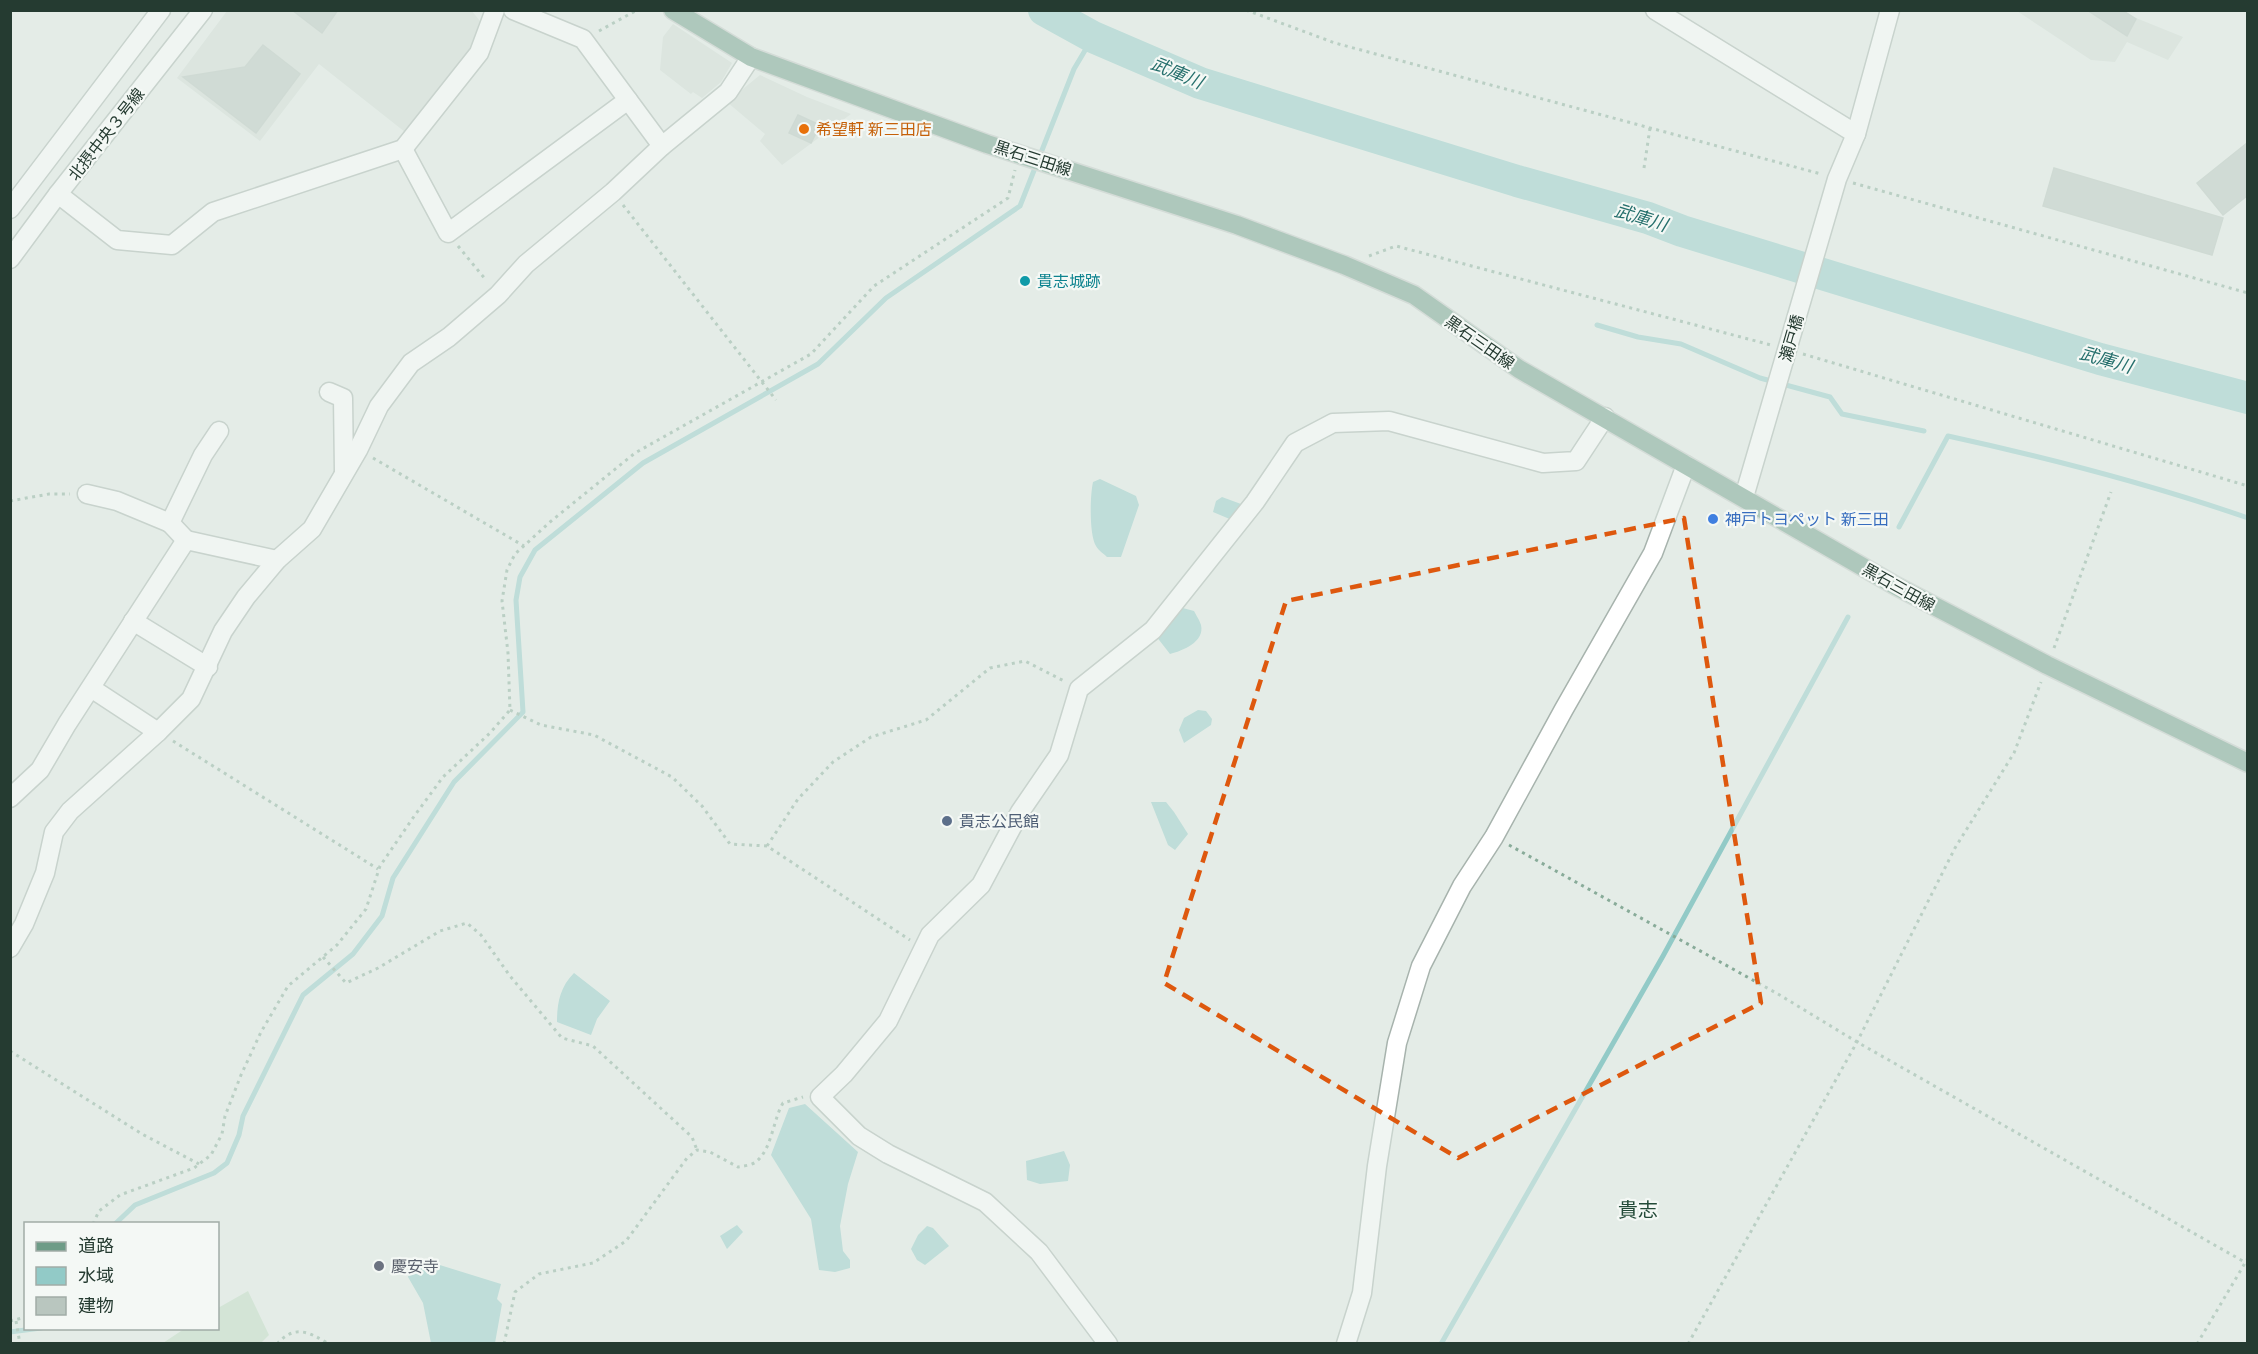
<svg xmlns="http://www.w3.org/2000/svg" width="2258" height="1354" viewBox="0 0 2258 1354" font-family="'Fira Sans Condensed','Noto Sans JP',sans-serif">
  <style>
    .built { fill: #d2dbd5 }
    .green { fill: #bfdac1 }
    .water { fill: #92cac7 }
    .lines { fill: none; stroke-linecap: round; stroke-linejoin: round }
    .stream { stroke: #92cac7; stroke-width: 5 }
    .river { stroke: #92cac7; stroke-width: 32 }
    .building { fill: #b9c6bf; stroke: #b7c4bc; stroke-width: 1.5 }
    .minor-casing { stroke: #a7b3ad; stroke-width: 21 }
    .major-casing { stroke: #c2c8c5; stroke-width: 21 }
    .path { stroke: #88ab99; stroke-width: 3; stroke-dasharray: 3 4.5; stroke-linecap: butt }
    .minor { stroke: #fff; stroke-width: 18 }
    .major { stroke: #6e9c87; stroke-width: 18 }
    .marked { fill: none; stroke: #de580e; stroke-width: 4.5; stroke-dasharray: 12 8; stroke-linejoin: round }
    .food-dot { fill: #e8710a; stroke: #f4f8f5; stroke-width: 2 }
    .culture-dot { fill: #0f9aa8; stroke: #f4f8f5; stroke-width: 2 }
    .shop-dot { fill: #3f7fe0; stroke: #f4f8f5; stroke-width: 2 }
    .service-dot { fill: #5c6f8a; stroke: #f4f8f5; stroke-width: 2 }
    .worship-dot { fill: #6b7280; stroke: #f4f8f5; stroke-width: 2 }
    .labels { text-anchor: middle; stroke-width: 4.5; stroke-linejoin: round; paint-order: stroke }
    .food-label { font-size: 16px; fill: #c56008; stroke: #f4f8f5; text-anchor: start }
    .street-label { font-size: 16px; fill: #253b31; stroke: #f4f8f5 }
    .culture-label { font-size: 16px; fill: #0d838f; stroke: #f4f8f5; text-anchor: start }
    .shop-label { font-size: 16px; fill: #366cbe; stroke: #f4f8f5; text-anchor: start }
    .service-label { font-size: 16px; fill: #4e5e75; stroke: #f4f8f5; text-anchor: start }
    .worship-label { font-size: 16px; fill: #5b616d; stroke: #f4f8f5; text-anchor: start }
    .water-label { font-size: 18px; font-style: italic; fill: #26706d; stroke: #f4f8f5 }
    .quarter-label { font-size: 20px; fill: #244b39; stroke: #f4f8f5 }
  </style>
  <rect width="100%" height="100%" fill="#e4ece7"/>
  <!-- built -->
  <g class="built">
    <path d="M471,10L480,21L470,49L463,62L405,132L319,64L260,141L177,78L227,11Z"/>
    <path d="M2017,11H2124L2136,18L2183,37L2168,60L2127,42L2115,62L2091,60Z"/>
    <path d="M673,24L732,63L721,82L702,98L693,92L691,94L660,70L663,37Z"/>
    <path d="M760,75L807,97L851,114L782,165L760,141L765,134L727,102Z"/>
  </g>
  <!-- green -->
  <path class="green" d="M248,1291L269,1335L261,1343H163L184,1329L218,1328V1308Z"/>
  <!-- water -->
  <g class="water">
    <path d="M1100,479L1136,496L1139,505L1121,557H1107C1104,554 1098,550 1096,546C1089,534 1090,495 1093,482Z"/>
    <path d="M1222,497L1241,504L1232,520L1213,512L1216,501Z"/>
    <path d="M1179,607L1194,611C1196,615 1200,621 1201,625C1205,642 1182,651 1170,654L1156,636Z"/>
    <path d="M1198,710L1206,711L1212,719L1211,725L1184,743L1179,730L1184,718Z"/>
    <path d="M1151,802H1166L1174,812L1188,834L1175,850L1168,845Z"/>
    <path d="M574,973L610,1001L597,1019L591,1035L557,1022C557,1003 560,987 574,973Z"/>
    <path d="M805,1104L858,1152L848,1184L840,1226L843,1251L850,1260V1268L835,1272L819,1270L811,1219L771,1155L789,1108Z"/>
    <path d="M1064,1151L1070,1165L1068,1181L1040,1184L1027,1180L1026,1161Z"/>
    <path d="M737,1225L743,1232L727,1249L720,1236Z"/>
    <path d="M927,1226L933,1228L949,1246L925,1265L917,1260L911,1249L918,1235Z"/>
    <path d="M414,1257L501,1284L497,1299L502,1304L495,1343H431L423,1303L408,1277Z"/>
  </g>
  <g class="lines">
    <!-- stream -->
    <g class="stream">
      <path d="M1597,325L1638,337L1681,344L1760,378L1830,397L1842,414L1924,431"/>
      <path d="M1899,527L1948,436C2049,458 2150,484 2248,518"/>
      <path d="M115,1224L135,1205L214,1173L227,1163L239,1135L243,1116L303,995L353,954L382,916L393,878L454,782L523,712L516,600L520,577L535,550L643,463L818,364L886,298L1020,206L1074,69L1093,37"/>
      <path d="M10,1332L41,1328"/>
      <path d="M1441,1344L1663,956L1848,617"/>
    </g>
    <!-- river -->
    <path class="river" d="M1044,10L1093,37L1200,83L1517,181L1648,218L1682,231L2100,359L2248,398"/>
  </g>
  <!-- building -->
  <g class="building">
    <path d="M292,10H338L322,33Z"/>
    <path d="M2087,10H2122L2136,19L2127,36Z"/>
    <path d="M263,45L300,74L256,133L183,77L245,67Z"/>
    <path d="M798,115L820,125L811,143L789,133Z"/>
    <path d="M2247,143V196L2223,215L2197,183Z"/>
    <path d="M2054,168L2223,218L2212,255L2043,206Z"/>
  </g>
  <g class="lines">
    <defs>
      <g id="minor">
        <path d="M1655,10L1856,134"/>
        <path d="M628,100L662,146"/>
        <path d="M403,149L448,233L628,100L583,39L513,10"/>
        <path d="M58,194L117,240L172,245L213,212L403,149L479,53L495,10"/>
        <path d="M10,209L161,10"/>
        <path d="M10,259L58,194L203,10"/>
        <path d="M329,392L343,398L344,472"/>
        <path d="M87,494L117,501L170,523"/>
        <path d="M1744,497L1837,179L1856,134L1890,10"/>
        <path d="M186,540L170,523L203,455L219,431"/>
        <path d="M133,621L208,667"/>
        <path d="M91,688L158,732"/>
        <path d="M10,798L40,770L67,724L186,540L277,560"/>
        <path d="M10,948L24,924L45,873L54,832L70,811L158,732L191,699L223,631L246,597L277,560L312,529L358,450L379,406L411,363L449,337L498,295L526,264L613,192L662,146L728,92L751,57"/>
        <path d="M1108,1344L1039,1252L985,1202L888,1154L859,1136L820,1097L844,1074L888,1021L930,935L981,885L1020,812L1059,755L1079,689L1153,630L1255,502L1295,443L1333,423L1389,421L1543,463L1576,461L1605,417"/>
        <path d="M1346,1344L1362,1293L1377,1166L1397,1043L1421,966L1462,886L1494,837L1564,709L1653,553L1686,465"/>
      </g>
      <path id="major" d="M673,10L751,57L987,144L1237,225L1344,265L1414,295L1519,369L1896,586L2047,665L2248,763"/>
    </defs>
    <!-- minor casing -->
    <use href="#minor" class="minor-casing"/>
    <!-- major casing -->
    <use href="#major" class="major-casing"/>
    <!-- path -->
    <g class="path">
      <path d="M1246,10L1335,43L1821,174"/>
      <path d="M599,31L637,10"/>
      <path d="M1644,168L1650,128"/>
      <path d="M1853,183L2248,293"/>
      <path d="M623,205L776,400"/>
      <path d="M458,246L486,280"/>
      <path d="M1369,256L1396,246L1771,345"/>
      <path d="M1803,354L2248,486"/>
      <path d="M373,458L524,546"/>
      <path d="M10,501L49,494H70"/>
      <path d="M2054,648L2111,492"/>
      <path d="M510,710L541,725L594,735L672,777L702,806L730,844L767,846L910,940"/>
      <path d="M173,741L378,869"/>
      <path d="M1509,845L1778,994L1857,1042L2248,1264"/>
      <path d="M767,846L798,799L833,762L871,737L926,720L990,668L1025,661L1064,681"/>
      <path d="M323,957L346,983L378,968L440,931L467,923L481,935L510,976L562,1038L593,1046L692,1137L697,1150"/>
      <path d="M10,1051L142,1134L199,1164"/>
      <path d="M93,1224L99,1211L120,1195L194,1168L211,1155L222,1134L225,1116L241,1075L261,1032L288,986L337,945L366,909L380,866L415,815L443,777L490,733L510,710L508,653L502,601L507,570L515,554L550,522L635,453L811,354L874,286L1008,198L1015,170"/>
      <path d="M10,1321L26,1317"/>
      <path d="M16,1321L20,1344"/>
      <path d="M277,1344C295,1324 309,1332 329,1344"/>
      <path d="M504,1344L515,1292L539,1274L593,1263L626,1241L687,1158L697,1150L710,1152L738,1167C744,1166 753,1165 757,1161C772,1148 773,1120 783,1103L803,1097"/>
      <path d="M1688,1344L1857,1042L1955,848L2014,753L2041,682"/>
      <path d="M2197,1344L2248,1258"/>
    </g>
    <!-- minor -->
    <use href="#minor" class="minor"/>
    <!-- major -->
    <use href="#major" class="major"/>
  </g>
  <!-- marked area -->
  <path d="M0 0H2258V1354H0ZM1684,518L1761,1003L1458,1158L1164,983L1286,601Z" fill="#e4ece7" fill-opacity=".55" fill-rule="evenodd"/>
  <path class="marked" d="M1684,518L1761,1003L1458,1158L1164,983L1286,601Z"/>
  <!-- markers -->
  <circle class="food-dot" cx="804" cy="129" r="6"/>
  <circle class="culture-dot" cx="1025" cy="281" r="6"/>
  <circle class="shop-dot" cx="1713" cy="519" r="6"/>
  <circle class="service-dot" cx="947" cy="821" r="6"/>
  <circle class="worship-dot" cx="379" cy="1266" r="6"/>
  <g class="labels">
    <!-- food labels -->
    <g class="food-label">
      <text x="816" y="135">希望軒 新三田店</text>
    </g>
    <!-- street labels -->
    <g class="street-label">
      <text transform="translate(106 134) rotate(-52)" y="6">北摂中央３号線</text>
      <text transform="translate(1033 158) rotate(18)" y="6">黒石三田線</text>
      <text transform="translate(1791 338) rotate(-74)" y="6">瀬戸橋</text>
      <text transform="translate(1480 342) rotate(35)" y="6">黒石三田線</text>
      <text transform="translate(1899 587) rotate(29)" y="6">黒石三田線</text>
    </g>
    <!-- culture labels -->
    <g class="culture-label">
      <text x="1037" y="287">貴志城跡</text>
    </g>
    <!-- shop labels -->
    <g class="shop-label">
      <text x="1725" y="525">神戸トヨペット 新三田</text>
    </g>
    <!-- service labels -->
    <g class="service-label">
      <text x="959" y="827">貴志公民館</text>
    </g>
    <!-- worship labels -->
    <g class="worship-label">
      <text x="391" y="1272">慶安寺</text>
    </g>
    <!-- water labels -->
    <g class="water-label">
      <text transform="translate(1177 73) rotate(23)" y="6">武庫川</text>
      <text transform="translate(1641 218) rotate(17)" y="6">武庫川</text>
      <text transform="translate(2106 360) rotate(16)" y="6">武庫川</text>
    </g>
    <!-- quarter labels -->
    <g class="quarter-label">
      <text x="1638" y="1217">貴志</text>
    </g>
  </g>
  <!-- border -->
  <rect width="2258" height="1354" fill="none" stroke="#253b31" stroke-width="24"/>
  <!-- legend -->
  <rect x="24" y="1222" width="195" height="108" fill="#f4f8f5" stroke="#a1aca7" stroke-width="1.5"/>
  <rect x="36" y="1242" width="30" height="9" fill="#6e9c87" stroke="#a1aca7" stroke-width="1.5"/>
  <text x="78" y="1252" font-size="18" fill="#253b31">道路</text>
  <rect x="36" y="1267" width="30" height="18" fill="#92cac7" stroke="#a1aca7" stroke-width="1.5"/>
  <text x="78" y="1282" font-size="18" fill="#253b31">水域</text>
  <rect x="36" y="1297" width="30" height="18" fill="#b9c6bf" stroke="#a1aca7" stroke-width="1.5"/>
  <text x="78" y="1312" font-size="18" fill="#253b31">建物</text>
</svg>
